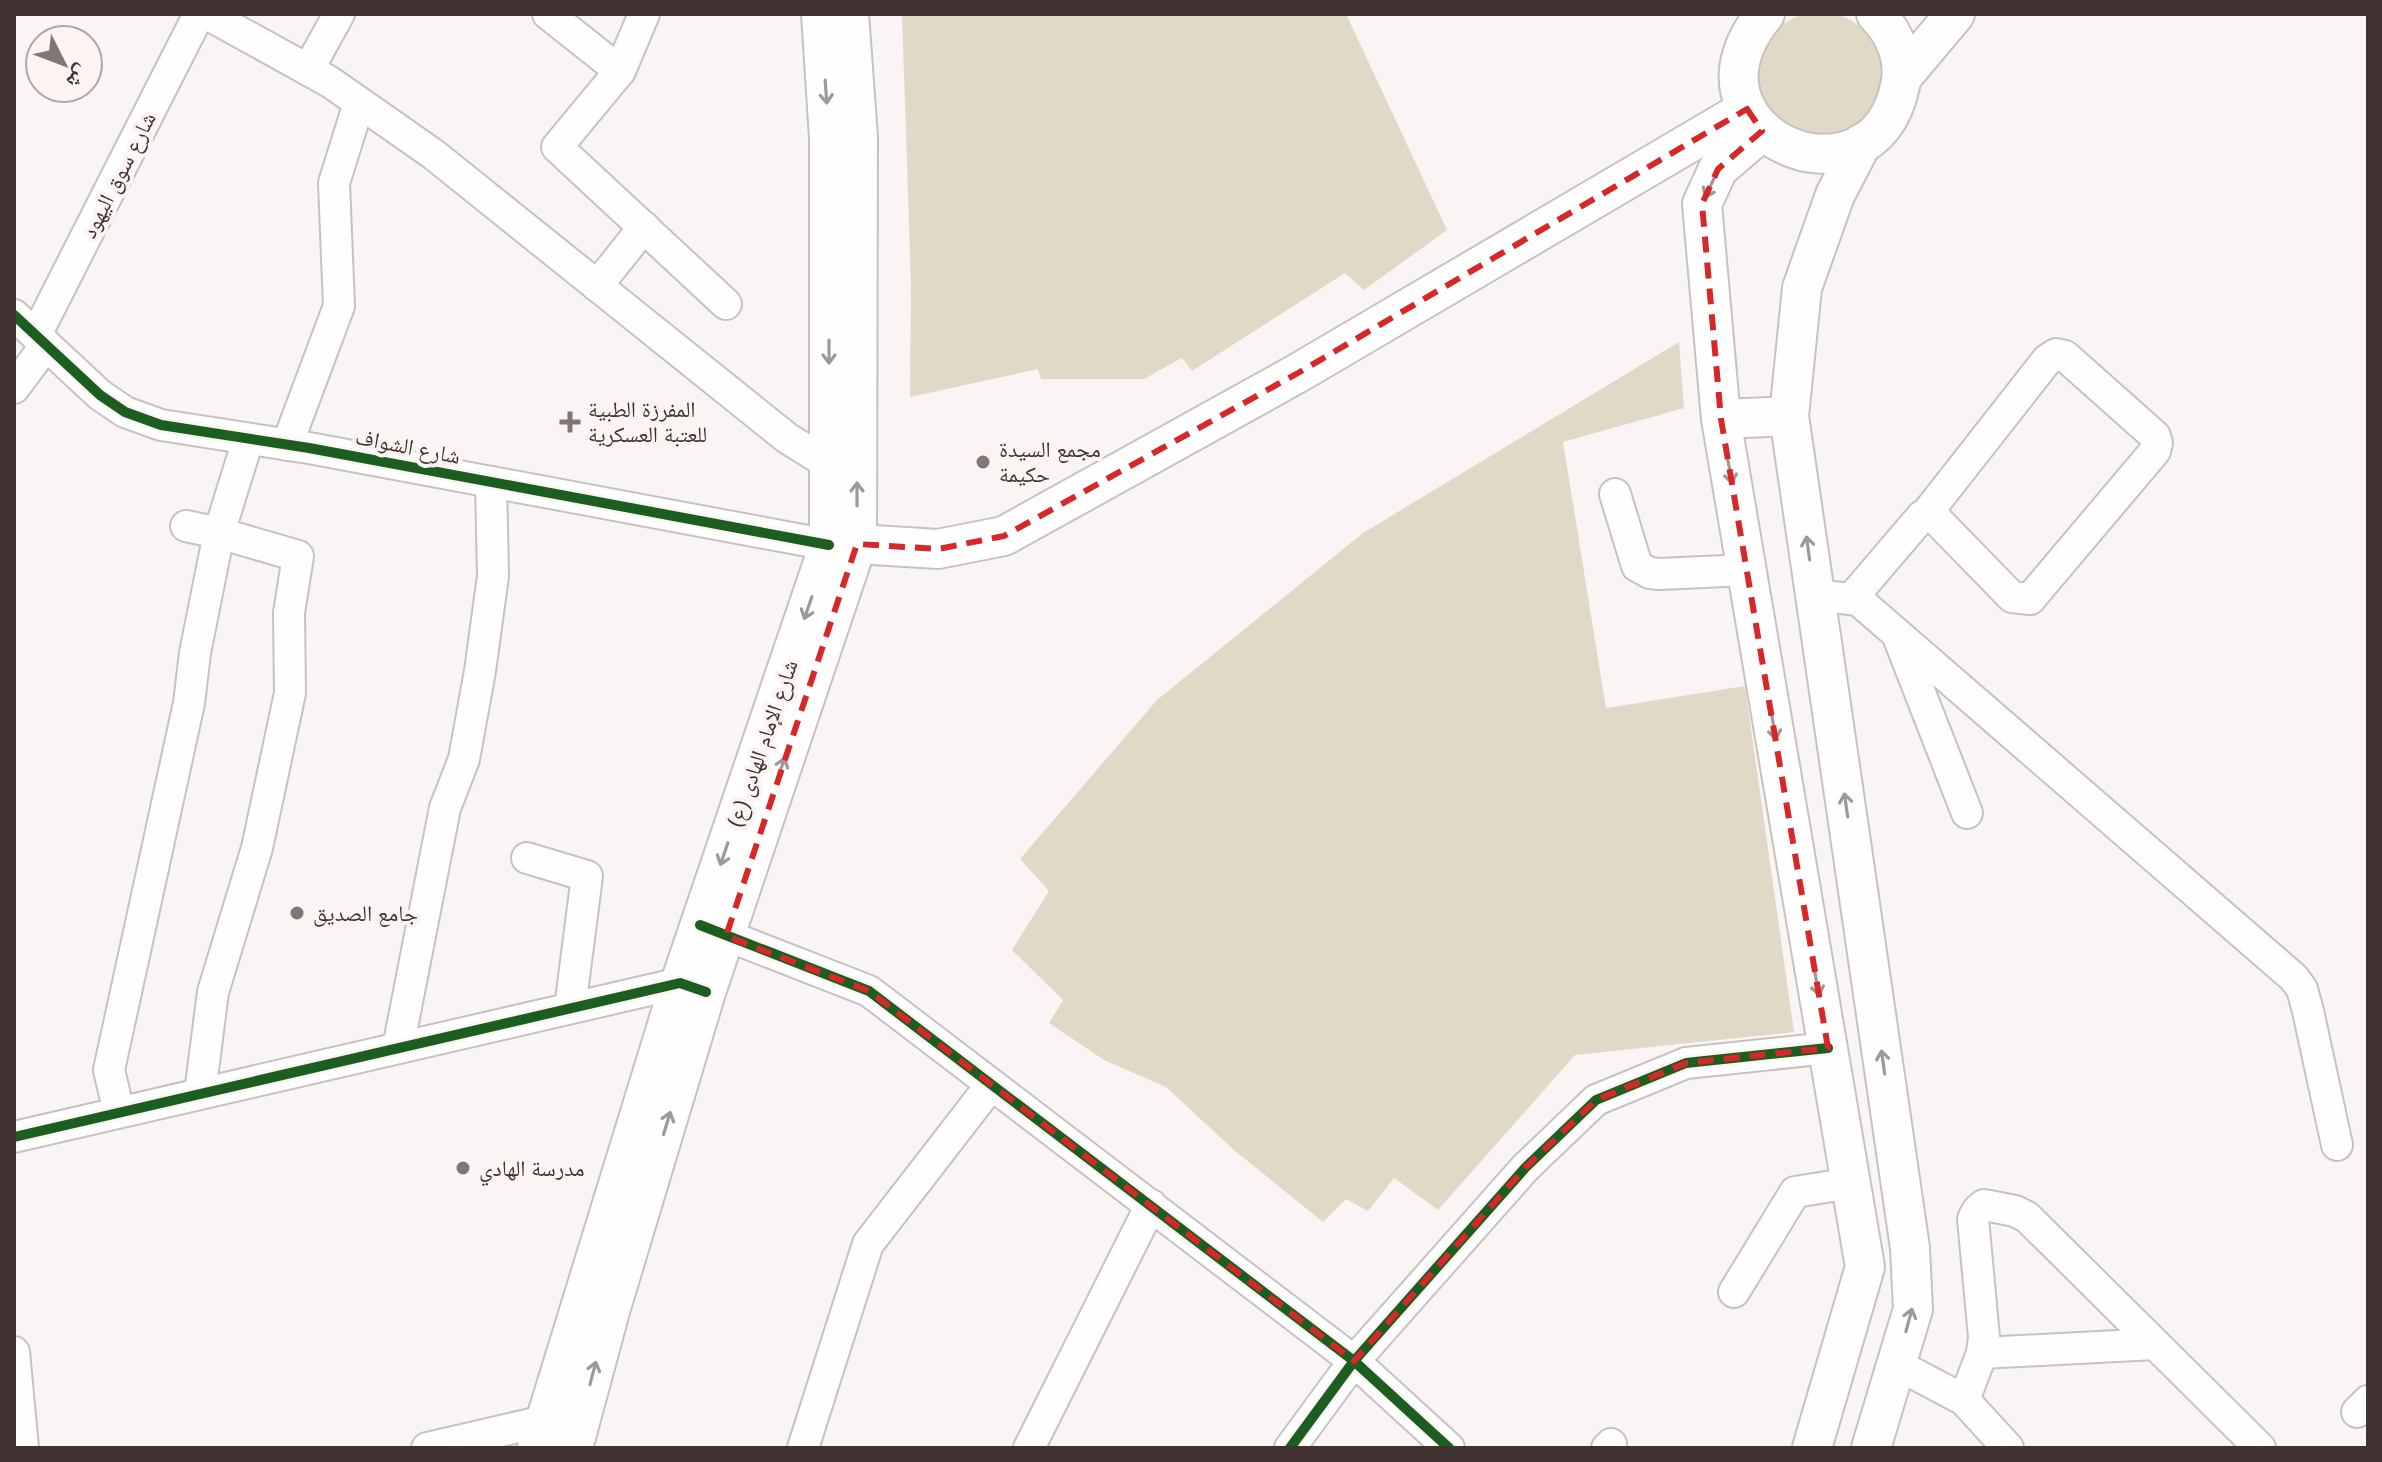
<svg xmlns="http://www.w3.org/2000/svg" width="2382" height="1462" viewBox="0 0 2382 1462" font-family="'Open Sans','Noto Naskh Arabic',sans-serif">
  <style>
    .green { fill: #e1d9c7 }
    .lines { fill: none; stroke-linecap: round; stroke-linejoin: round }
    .minor-casing { stroke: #c9c1c1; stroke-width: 34 }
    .major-casing { stroke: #c9c1c1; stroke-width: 42 }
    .minor { stroke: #fefefe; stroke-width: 30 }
    .major { stroke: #fefefe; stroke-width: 38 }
    .cycleway-casing { stroke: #fbf4f3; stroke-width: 15 }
    .cycleway { stroke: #1b5e20; stroke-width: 10 }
    .oneway { stroke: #9e9898 }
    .marked { fill: none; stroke: #d62828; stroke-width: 6; stroke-dasharray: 16 10; stroke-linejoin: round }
    .poi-dot { fill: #807676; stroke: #fbf4f3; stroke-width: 3 }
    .labels { text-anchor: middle; stroke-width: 8; stroke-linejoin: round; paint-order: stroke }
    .street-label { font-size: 22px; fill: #3f3231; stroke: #fbf4f3 }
    .poi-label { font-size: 22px; fill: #3f3231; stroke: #fbf4f3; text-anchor: start }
  </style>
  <rect width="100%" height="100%" fill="#f9f5f5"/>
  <!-- green -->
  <g class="green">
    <circle cx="1820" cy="74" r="62"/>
    <path d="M902,14H1346L1447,230L1364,290L1345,273L1192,371L1182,358L1144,379H1041L1038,369L910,397L911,285Z"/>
    <path d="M1679,342L1684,408L1563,442L1606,708L1745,686L1794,1032L1575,1055L1438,1210L1394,1178L1368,1211L1346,1199L1323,1222L1235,1151L1166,1087L1104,1060L1049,1023L1063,1000L1012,950L1049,891L1020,859L1157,700L1363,533Z"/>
  </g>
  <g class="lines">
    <defs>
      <g id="minor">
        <path d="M207,14L330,82L433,154L787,438L829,464"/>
        <path d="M548,14L620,71"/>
        <path d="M644,14L620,71L557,147L726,304"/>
        <path d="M308,70L339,14"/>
        <path d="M597,286L644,227"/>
        <path d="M14,315L100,395L125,412L161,425L309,448L829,545"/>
        <path d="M36,335L199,14"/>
        <path d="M14,388L46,345"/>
        <path d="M287,445L339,306L334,183L359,103"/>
        <path d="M1615,494L1637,566L1650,573L1660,574L1747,570"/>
        <path d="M186,526L219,533L298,556L289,613L290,693L257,848L213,992L200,1093"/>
        <path d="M1833,597L1858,600L2294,978L2302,989L2308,1011L2337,1145"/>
        <path d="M1852,598L1922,516L1927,513L2047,360L2056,354L2065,356L2155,436L2157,443L2155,451L2030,599L2012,597L1933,516L1927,513"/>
        <path d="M1899,639L1967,813"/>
        <path d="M527,858L587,876L570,1008"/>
        <path d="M705,927L869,991L1354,1361L1449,1448"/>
        <path d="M398,1048L445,808L464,759L480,671L493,576L491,482"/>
        <path d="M119,1112L109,1070L189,703L195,653L219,533L248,440"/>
        <path d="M14,1137L680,983L698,989"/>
        <path d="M1734,1292L1795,1192L1851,1183"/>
        <path d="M14,1352L23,1448"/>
        <path d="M1982,1353L2155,1344"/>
        <path d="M1896,1364L1964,1400L2008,1448"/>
        <path d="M1964,1400L1982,1353L1984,1337L1973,1219L1977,1211L1984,1205L2015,1211L2027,1217L2260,1448"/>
        <path d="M2357,1412L2368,1401"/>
        <path d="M427,1448L544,1421"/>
        <path d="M803,1448L868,1244L991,1085"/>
        <path d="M1029,1448L1151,1205"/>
        <path d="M1290,1448L1354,1361L1525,1168L1596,1100L1686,1063L1828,1048"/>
        <path d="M1607,1448L1611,1444"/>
      </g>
      <g id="major">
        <path d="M1765,14C1667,132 1872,221 1900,86C1906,60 1895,33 1876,14"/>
        <path d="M1903,76L1955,14"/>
        <path d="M1762,131L1718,169L1702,204L1721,419L1865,1267L1812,1448"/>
        <path d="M1862,143L1835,195L1802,288L1789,416L1910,1248L1913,1309L1871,1448"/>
        <path d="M1721,419L1789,416"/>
        <path d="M833,545L857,544L938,549L1004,536L1298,373L1747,109"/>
        <path d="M537,1448L680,983L829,545V138L821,14"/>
        <path d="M573,1448L610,1311L706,992L857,544L858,137L849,14"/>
      </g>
    </defs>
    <!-- minor casing -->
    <use href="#minor" class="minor-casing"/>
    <!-- major casing -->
    <use href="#major" class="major-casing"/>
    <!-- minor -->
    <use href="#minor" class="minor"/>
    <!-- major -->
    <use href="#major" class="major"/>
    <defs>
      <g id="cycleway">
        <path d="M14,315L100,395L125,412L161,425L309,448L829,545"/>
        <path d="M700,925L869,991L1354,1361L1449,1448"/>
        <path d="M14,1137L680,983L706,992"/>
        <path d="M1290,1448L1354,1361L1525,1168L1596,1100L1686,1063L1828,1048"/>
      </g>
    </defs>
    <!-- cycleway casing -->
    <use href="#cycleway" class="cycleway-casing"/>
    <!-- cycleway -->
    <use href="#cycleway" class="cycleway"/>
  </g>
  <!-- one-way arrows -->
  <defs><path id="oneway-shaft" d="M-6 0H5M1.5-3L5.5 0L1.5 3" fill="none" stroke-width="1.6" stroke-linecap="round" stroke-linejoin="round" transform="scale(2)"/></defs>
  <g class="oneway">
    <use href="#oneway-shaft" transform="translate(826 92) rotate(86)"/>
    <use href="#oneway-shaft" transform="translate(1710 187) rotate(115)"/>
    <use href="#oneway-shaft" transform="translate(829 352) rotate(90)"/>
    <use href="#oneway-shaft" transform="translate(1730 472) rotate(80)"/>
    <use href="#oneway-shaft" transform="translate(857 494) rotate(-90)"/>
    <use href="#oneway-shaft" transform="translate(1808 548) rotate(-98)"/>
    <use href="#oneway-shaft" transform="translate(808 608) rotate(109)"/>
    <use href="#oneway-shaft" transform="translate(1774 728) rotate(80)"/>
    <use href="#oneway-shaft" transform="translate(781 769) rotate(-72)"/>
    <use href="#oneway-shaft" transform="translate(1846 805) rotate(-98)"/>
    <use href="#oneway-shaft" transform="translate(724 854) rotate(109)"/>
    <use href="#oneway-shaft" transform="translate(1817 984) rotate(80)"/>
    <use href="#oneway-shaft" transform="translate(1883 1062) rotate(-98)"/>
    <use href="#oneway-shaft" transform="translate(667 1123) rotate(-73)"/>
    <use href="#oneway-shaft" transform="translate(1909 1320) rotate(-75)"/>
    <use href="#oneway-shaft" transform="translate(593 1373) rotate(-75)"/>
  </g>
  <!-- marked area -->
  <path class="marked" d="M1747,109L1762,131L1718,169L1702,204L1721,419L1828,1048L1686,1063L1596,1100L1525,1168L1354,1361L869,991L726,936L857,544L938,549L1004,536L1298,373Z"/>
  <!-- markers -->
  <g class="poi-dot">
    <path d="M566 410h8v8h8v8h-8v8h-8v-8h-8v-8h8z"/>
    <circle cx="983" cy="462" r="8"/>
    <circle cx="297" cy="913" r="8"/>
    <circle cx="463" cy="1168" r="8"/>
  </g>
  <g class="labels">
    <!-- street labels -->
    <g class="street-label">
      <text transform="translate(118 175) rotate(-63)" y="8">شارع سوق اليهود</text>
      <text transform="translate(408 446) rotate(11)" y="8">شارع الشواف</text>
      <text transform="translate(762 743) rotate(-71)" y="8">شارع الإمام الهادی (ع)</text>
    </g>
    <!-- poi labels -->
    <g class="poi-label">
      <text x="588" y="417">المفرزة الطبية<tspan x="588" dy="25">للعتبة العسكرية</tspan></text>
      <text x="999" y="457">مجمع السيدة<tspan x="999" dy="25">حكيمة</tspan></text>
      <text x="313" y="921">جامع الصديق</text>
      <text x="479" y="1176">مدرسة الهادي</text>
    </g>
  </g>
  <!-- border -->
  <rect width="2382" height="1462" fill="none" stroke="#3f3231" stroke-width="32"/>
  <!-- north arrow -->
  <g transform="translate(64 64) rotate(132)"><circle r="38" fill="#fbf4f3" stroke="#b0a6a5" stroke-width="2"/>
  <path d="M0-6L14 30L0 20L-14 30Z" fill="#807676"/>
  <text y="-12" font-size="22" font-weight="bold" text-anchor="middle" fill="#3f3231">ش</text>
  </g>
</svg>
